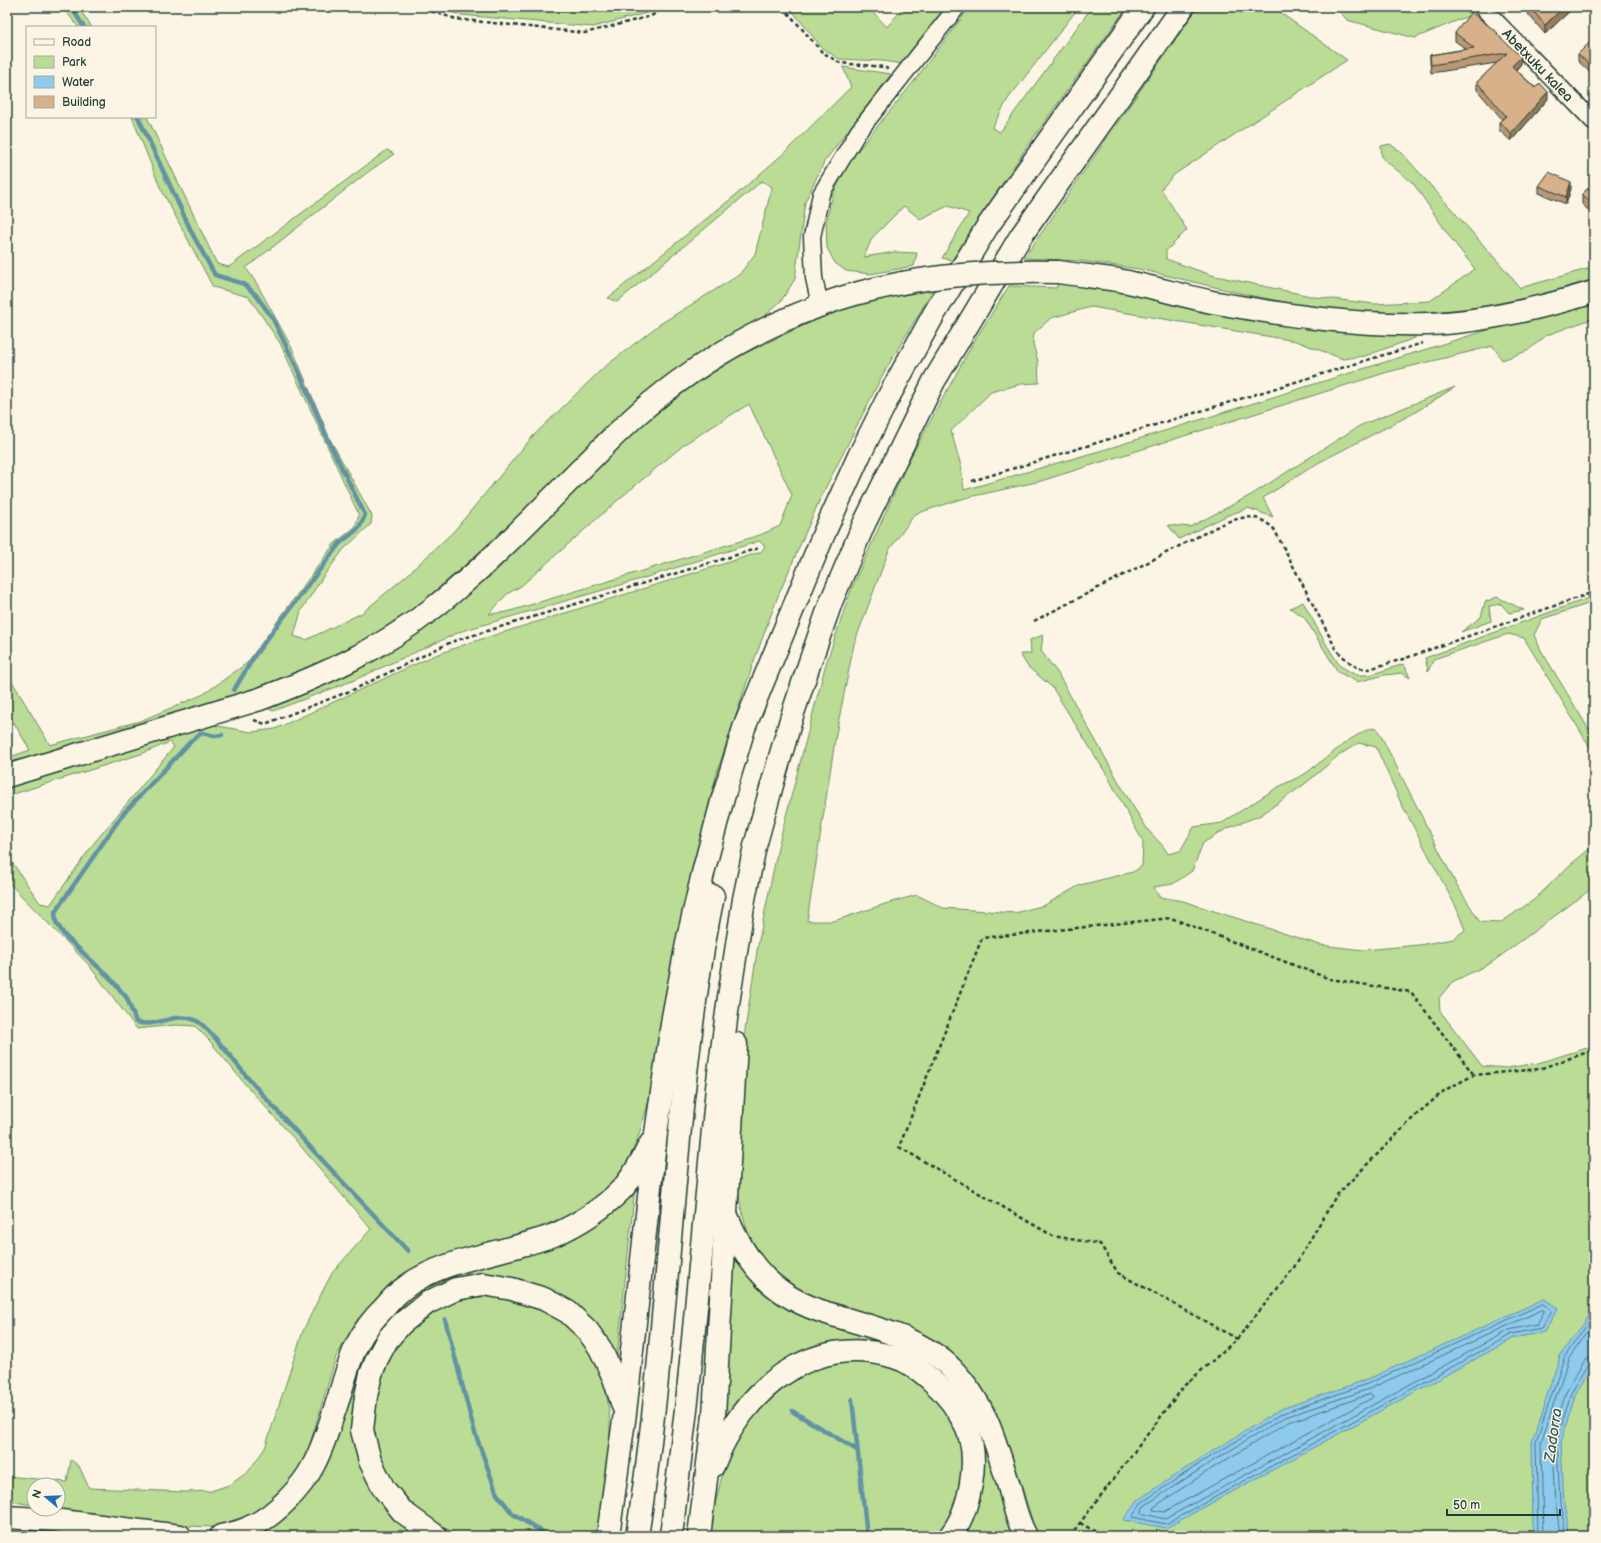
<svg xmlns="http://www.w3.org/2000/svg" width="1601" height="1543" viewBox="0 0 1601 1543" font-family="'Balsamiq Sans',sans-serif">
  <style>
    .green { fill: #bbdc95; stroke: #6d8c64; fill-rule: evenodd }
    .water { fill: #8ecaee; stroke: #6292a4 }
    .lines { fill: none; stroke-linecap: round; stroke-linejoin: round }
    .shore { stroke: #4b757e; stroke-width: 1 }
    .stream { stroke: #6292a4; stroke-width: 4.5 }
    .street-casing { stroke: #1f3d34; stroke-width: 19 }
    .secondary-casing { stroke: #1f3d34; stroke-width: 25 }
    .highway-casing { stroke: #1f3d34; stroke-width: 25 }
    .path { stroke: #1f3d34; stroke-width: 2.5; stroke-dasharray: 4 3; stroke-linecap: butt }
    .street { stroke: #fcf5e5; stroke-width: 16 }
    .secondary { stroke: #fcf5e5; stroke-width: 22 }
    .highway { stroke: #fcf5e5; stroke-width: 22 }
    .secondary-bridge-casing { stroke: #1f3d34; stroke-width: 25; stroke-linecap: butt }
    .secondary-bridge { stroke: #fcf5e5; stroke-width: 22 }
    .wall { fill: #ba9776; stroke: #1f3d34 }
    .shaded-wall { fill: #977b60; stroke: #1f3d34 }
    .building { fill: #d8b089; stroke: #1f3d34 }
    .labels { text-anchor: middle; stroke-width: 3; stroke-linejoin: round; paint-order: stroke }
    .street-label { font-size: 14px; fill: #1f3d34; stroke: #fcf5e5 }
    .water-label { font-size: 15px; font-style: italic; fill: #355959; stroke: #fcf5e5 }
  </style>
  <rect width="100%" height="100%" fill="#fcf5e5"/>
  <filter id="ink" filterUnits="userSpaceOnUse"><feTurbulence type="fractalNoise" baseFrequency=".025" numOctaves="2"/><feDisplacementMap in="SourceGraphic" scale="8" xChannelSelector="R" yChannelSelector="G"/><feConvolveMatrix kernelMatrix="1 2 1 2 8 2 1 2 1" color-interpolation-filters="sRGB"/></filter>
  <g filter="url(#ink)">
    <!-- green -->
    <g class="green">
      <path d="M63,7H78L92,27H78Z"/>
      <path d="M433,7H660L654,11L593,27L461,15Z"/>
      <path d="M789,7H868L887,27L904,7H946L902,64L882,61L839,59L822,48Z"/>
      <path d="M970,7H1079L1008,99L992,128L1000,132L1092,7H1127L1028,145L952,260L942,258L969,213L948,206L920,219L904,206L872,238L864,257L895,252L917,253L914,266L871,274L846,271L835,263L827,248L826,222L833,194L850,160L911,85Z"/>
      <path d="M1198,7H1276L1275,9L1347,60L1175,174L1161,189L1187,230L1166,251V259L1211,275L1315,297L1375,304L1430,301L1475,269L1450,237L1413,183L1382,158L1381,146L1390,144L1402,153L1508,273L1520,288L1594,267V279L1519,301L1473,311L1410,317L1327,310L1248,295L1139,269L1081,261L1024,258Z"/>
      <path d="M1336,7H1467L1473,14L1415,38L1347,20Z"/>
      <path d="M843,67L891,74L824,162L805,202L795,279L781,301L759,321L677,368L605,427L525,511L425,601L354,647L302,671L241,695L7,767V758L30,750L7,711V673L50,745L140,721L204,694L247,663L334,544L355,527L359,515L280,343L249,297L213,287L160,187L132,117H147L217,264L229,267L387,150L394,154L368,172L246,268L257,284L292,348L330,439L372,516L371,524L344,549L322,578L301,611L294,636L306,640L362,613L406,576L454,531L533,436L602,369L660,324L739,275L755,254L772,187L762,181L617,302L608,298L737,194L783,154L851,87Z"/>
      <path d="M1059,283L1100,288L1314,329L1371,334H1416L1415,338L1365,356L1343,359L1296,341L1091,307L1051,318L1034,333L1033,344L1038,361L1039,383L1021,384L991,392L951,431L961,466L964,490L1113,447L1494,328L1594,301V318L1547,335L1527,351L1502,360L1493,346L1388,372L1041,481L965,498L915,514L889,550L854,644L836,734L807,921H834L888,903L917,895L943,908L1015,913L1045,905L1080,885L1133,872L1142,866L1143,842L1107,775L1052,687L1028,667L1020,654H1031L1030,640L1043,635L1041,651L1057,672L1129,800L1148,830L1163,846L1168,854L1180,851L1194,827L1222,823L1278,787L1305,774L1349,740L1368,729L1377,728L1455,882L1480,922L1500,923L1535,899L1570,865L1594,845V887L1491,963L1452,982L1439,998L1440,1011L1482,1066L1507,1068L1538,1063L1590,1047L1594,1044V1536H1037L1018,1474L994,1407L971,1372L947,1350L798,1290L773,1271L751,1244L741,1208L736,1175L745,1030L758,945L779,843L825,667L851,590L908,462L973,343L1009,286L1056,288ZM1358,743L1376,747L1401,803L1456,907L1465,930L1453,939L1419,945L1364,950L1320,945L1183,901L1159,897L1154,887L1173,884L1192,871L1203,843L1226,829L1261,815L1306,783L1338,756Z"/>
      <path d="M933,290L883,374L820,499L778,596L754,661L717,772L689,885L666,993L654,1078L646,1111L637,1141L623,1171L606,1191L575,1213L537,1228L458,1252L408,1274L381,1294L357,1320L336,1357L307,1454L296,1476L278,1496L252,1515L214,1527L188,1526L58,1509V1485H34V1505L7,1501V1476L67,1482L71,1460L79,1466L89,1488L186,1492L211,1491L229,1485L248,1472L265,1448L303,1331L314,1308L332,1273L371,1229L298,1143L245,1084L209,1040L195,1026L175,1025L137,1029L88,964L7,881V855L40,903L50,905L94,843L174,747L170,742L141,754L7,796V786L208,724L251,732L275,729L433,656L469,643L761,552L765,546L759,541L641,579L462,631L352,681L273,711L263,706L345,675L403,643L444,614L494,573L639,428L690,387L737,357L822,317L871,300ZM749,404L792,495L780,526L760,535L507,612L489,614L507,594L521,586L618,500L686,443Z"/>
      <path d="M1455,387L1414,413L1318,463L1263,498L1273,517L1248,508L1226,516L1179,539L1168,525L1190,527L1251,495L1359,426Z"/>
      <path d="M1594,596V602L1542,619L1534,635L1541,650L1594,738V754L1524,638L1508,634L1434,659L1428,671L1425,658Z"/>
      <path d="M1497,597L1524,610L1509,613L1501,604L1489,606L1491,621L1461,632L1481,617L1485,602Z"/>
      <path d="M1303,602L1326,644L1340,666L1356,675H1370L1404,664L1410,678L1402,673L1385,675L1357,682L1338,672L1304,617L1290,608Z"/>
      <path d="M635,1187L617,1358L595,1325L493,1280L392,1318L372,1344L359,1374L353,1421L359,1463L386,1508L420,1536H304L261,1533L286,1515L356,1361L379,1322L410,1295L452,1273L564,1241L607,1217Z"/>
      <path d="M735,1254L758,1278L924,1355L970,1398L1018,1536H961L970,1522L983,1481L979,1440L948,1385L837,1345L721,1426Z"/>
      <path d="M501,1296C527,1303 553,1312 574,1330C583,1338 590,1350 595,1360C622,1415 606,1478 598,1536H458L417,1510L393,1484L372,1439L371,1406L382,1362L406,1330L438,1307L463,1298Z"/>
      <path d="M857,1361L886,1363L908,1375L934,1395L948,1413L958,1437L965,1468L962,1501L941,1536H710L712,1516L724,1468L745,1427L768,1402L792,1381L824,1365Z"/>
    </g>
    <!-- water -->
    <g class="water">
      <path d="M1544,1299L1558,1308L1544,1332L1514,1338L1166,1528L1123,1520L1138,1500L1203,1457L1281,1409L1366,1380Z"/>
      <path d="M1594,1306V1363L1575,1395L1561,1443L1564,1506L1571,1536H1534L1533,1533L1532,1441L1560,1356Z"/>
    </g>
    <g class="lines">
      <!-- shore -->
      <g class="shore">
        <path d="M1543,1304L1552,1310L1541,1328L1512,1334L1166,1524L1132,1517L1141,1503L1205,1460L1283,1413L1367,1384Z"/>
        <path d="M1542,1310H1544V1312L1537,1324L1509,1330L1165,1519L1140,1513L1144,1506L1208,1464L1285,1417L1369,1389Z"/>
        <path d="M1371,1394L1373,1396L1372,1398L1164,1512L1153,1510L1154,1507L1211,1469L1287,1423Z"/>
        <path d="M1538,1536L1536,1441L1564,1358L1594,1313"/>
        <path d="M1543,1536L1541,1442L1568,1360L1594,1322"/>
        <path d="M1562,1536L1555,1507L1552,1442L1566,1391L1585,1360L1589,1357H1594"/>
        <path d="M1567,1536L1560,1506L1557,1442L1571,1393L1589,1364L1594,1362"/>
      </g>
      <!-- stream -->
      <g class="stream">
        <path d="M71,7L84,27"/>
        <path d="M138,117L193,235L215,275L244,284L256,295L273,319L297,368L328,440L365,515L359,528L340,543L255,655L234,690"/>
        <path d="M222,735L215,736L202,733L192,740L123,814L55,912L56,922L65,936L109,977L127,998L136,1022C155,1029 176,1010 197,1021C210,1028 237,1065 248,1078C299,1137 354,1194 408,1251"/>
        <path d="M445,1319L474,1430L497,1494L513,1514L549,1536"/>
        <path d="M852,1399L867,1536"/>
        <path d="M792,1411L857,1450"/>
      </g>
      <defs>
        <g id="street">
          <path d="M1482,7L1594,122"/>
          <path d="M820,305L814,278L812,237L821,194L858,132L957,7"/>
        </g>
        <g id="secondary">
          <path d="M1058,272C1078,275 1098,277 1118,280C1149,286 1180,295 1212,302C1283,315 1356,326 1428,324C1484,322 1541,308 1594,292"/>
          <path d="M7,776L260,699C321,676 380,650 432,609C486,567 532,518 580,470C602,448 624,425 648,405C699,363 757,329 819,306C846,295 874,289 902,283"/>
        </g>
        <g id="highway">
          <path d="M727,1216C748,1268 775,1298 830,1314C855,1322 880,1328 904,1338C922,1346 939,1355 952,1369C987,1405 996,1444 1010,1490C1014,1506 1018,1522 1026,1536"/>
          <path d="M713,1466C742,1391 811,1332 894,1357C906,1360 920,1370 930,1379C945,1392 959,1410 967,1429C980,1459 970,1511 950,1536"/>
          <path d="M7,1517L53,1520L180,1536"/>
          <path d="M221,1536C230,1534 240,1532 248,1528C274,1517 302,1488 314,1464C324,1445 330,1423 337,1403C350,1362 353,1338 385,1307C390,1301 396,1294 403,1289C434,1264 483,1256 522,1245C532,1242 544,1239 554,1235C579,1224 602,1209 621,1190C634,1177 642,1159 651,1143"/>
          <path d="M436,1536L403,1512L384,1489L370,1461L362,1430L366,1396L371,1374L377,1359L387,1340L401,1324L427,1303L456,1289L483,1284L512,1289L544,1299L568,1312L587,1330L600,1348L614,1378L623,1406"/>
          <path d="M608,1536L625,1413L656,1133L673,1017L688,938L704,869L723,798L744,728L825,531L859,456L890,394L934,314L987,227L1143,7"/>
          <path d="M637,1536C660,1391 668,1244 683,1098C691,1030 699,962 713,896"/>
          <path d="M671,1536L688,1392L717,1088L729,997L744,899L755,846L772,785L792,716L810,662L831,602L864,524L934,381L1021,236L1183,7"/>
          <path d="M699,1536L714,1415L736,1044"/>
        </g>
      </defs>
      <!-- street casing -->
      <use href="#street" class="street-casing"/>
      <!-- secondary casing -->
      <use href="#secondary" class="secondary-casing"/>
      <!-- highway casing -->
      <use href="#highway" class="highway-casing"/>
      <!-- path -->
      <g class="path">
        <path d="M418,7L456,19L585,33L651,16L666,7"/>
        <path d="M783,7L822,52L840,63L884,67L888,69"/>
        <path d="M972,481L1423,343"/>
        <path d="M1034,621L1224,523C1245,516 1257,513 1274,529L1337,651L1348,661L1358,668L1369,669L1403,659L1594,592"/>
        <path d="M254,720L265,724L355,689L451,642L759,548"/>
        <path d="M1237,1339L1118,1273L1100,1244L1053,1236L899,1147L982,938L1171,918L1330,979L1411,992L1474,1075"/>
        <path d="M1080,1523L1098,1533L1111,1536"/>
        <path d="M1070,1536L1185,1385L1237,1339L1293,1269L1336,1196L1415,1116L1445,1090L1474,1075L1539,1069L1588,1052L1594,1048"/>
      </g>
      <!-- street -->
      <use href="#street" class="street"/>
      <!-- secondary -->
      <use href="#secondary" class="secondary"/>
      <!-- highway -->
      <use href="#highway" class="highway"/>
      <defs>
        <path id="secondary-bridge" d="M902,283C954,273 1005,271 1058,272"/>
      </defs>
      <!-- secondary-bridge casing -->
      <use href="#secondary-bridge" class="secondary-bridge-casing"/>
      <!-- secondary-bridge -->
      <use href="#secondary-bridge" class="secondary-bridge"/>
    </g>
    <!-- wall -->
    <g class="wall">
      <path d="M1522,7H1574L1545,34Z"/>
      <path d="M1455,33L1498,35L1521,64L1516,70L1548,99L1511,141L1499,130V122L1502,119L1477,90V82L1497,63L1431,73L1430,62V55L1466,49L1455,41Z"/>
      <path d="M1594,44V76L1578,61V54Z"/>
      <path d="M1594,183V216L1582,204V194Z"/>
      <path d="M1539,186L1571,189L1566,204L1539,193Z"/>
    </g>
    <!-- shaded-wall -->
    <g class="shaded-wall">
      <path d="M1507,7H1510L1507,10Z"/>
      <path d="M1564,7H1574L1545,34V25Z"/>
      <path d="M1521,57V64L1512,74V66Z"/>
      <path d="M1548,92V99L1511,141V133Z"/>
      <path d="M1571,182V189L1566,204V197Z"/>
    </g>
    <!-- building -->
    <g class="building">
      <path d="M1530,7H1564L1545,25Z"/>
      <path d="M1471,12L1498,33L1497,34L1521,57L1512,66L1535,88L1540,83L1548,92L1511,133L1499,122L1506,116L1477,82L1507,53L1431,65L1430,55L1474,48L1455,33Z"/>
      <path d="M1591,41L1594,44V69L1578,54Z"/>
      <path d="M1549,172L1571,182L1566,197L1539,186Z"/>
      <path d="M1594,183V205L1582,194Z"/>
    </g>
  </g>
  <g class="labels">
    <!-- street labels -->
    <g class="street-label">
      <text transform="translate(1538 65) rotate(46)" y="5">Abetxuku kalea</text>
    </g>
    <!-- water labels -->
    <g class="water-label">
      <text transform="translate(1553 1435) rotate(-82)" y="5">Zadorra</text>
    </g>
  </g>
  <!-- margin -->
  <rect width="1601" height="1543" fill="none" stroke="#fcf5e5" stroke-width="24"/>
  <rect x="12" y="12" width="1577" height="1519" fill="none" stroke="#1f3d34" stroke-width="1.5" filter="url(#ink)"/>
  <!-- legend -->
  <rect x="26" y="26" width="130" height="92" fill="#fcf5e5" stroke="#a4ab9e"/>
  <rect x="34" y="39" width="20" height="6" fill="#fcf5e5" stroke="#a4ab9e"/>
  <text x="62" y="46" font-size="12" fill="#1f3d34">Road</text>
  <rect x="34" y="56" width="20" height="12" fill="#bbdc95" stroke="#a4ab9e"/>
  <text x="62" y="66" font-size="12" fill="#1f3d34">Park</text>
  <rect x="34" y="76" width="20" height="12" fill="#8ecaee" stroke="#a4ab9e"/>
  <text x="62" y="86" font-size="12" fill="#1f3d34">Water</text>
  <rect x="34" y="96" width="20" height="12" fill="#d8b089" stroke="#a4ab9e"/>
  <text x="62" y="106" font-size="12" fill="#1f3d34">Building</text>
  <!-- north arrow -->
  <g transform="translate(46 1497) rotate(289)"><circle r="19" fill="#fcf5e5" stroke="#a4ab9e"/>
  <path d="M0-3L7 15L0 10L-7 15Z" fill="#1f6fb2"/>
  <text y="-6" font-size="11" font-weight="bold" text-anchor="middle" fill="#1f3d34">N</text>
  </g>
  <!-- scale -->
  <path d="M1447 1509v6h113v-6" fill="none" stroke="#1f3d34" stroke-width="2"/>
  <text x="1453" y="1509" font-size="12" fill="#1f3d34" stroke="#fcf5e5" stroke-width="3" paint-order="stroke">50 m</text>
</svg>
